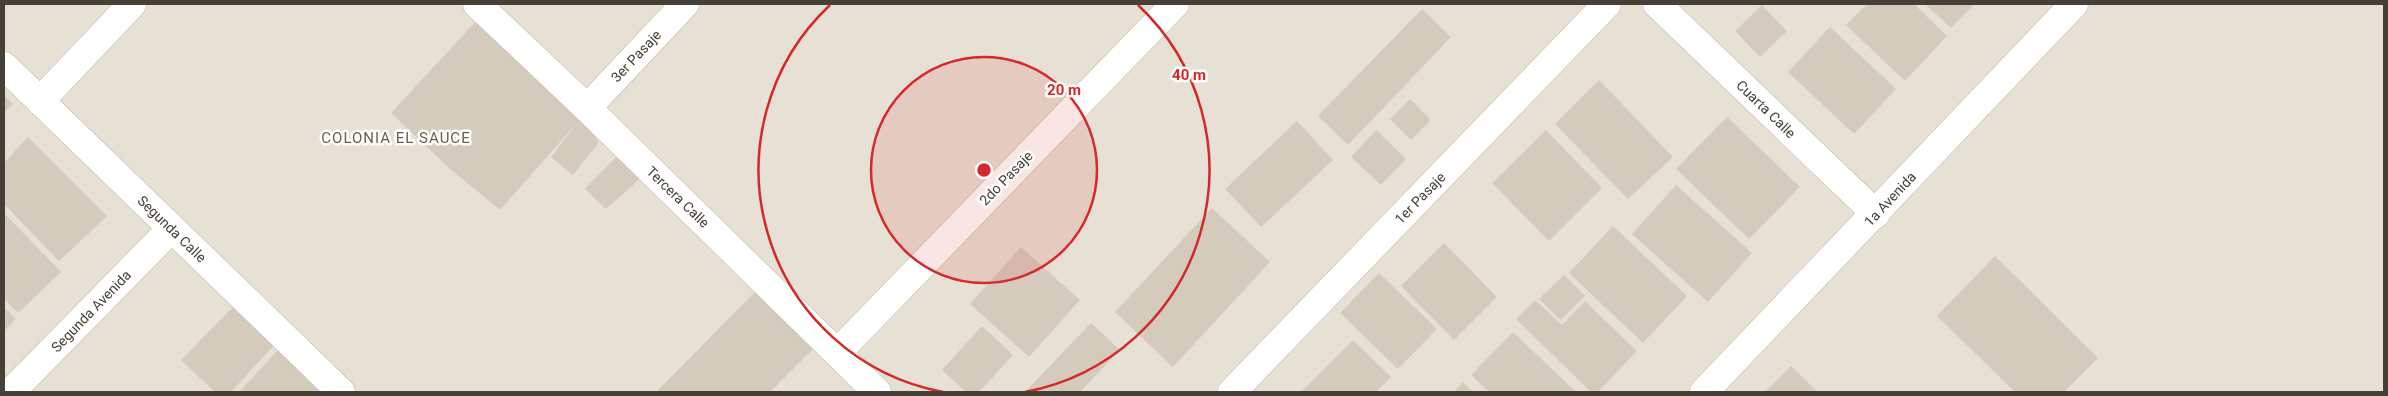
<svg xmlns="http://www.w3.org/2000/svg" width="2388" height="396" viewBox="0 0 2388 396" font-family="Roboto,sans-serif">
  <style>
    .residential { fill: #e7e1d5 }
    .building { fill: #d5cbbd }
    .lines { fill: none; stroke-linecap: round; stroke-linejoin: round }
    .minor-casing { stroke: #bfb7aa; stroke-width: 29 }
    .minor { stroke: #fff; stroke-width: 28 }
    .ring { fill: none; stroke: #d62828; stroke-width: 2.5 }
    .labels { text-anchor: middle; stroke-width: 5; stroke-linejoin: round; paint-order: stroke }
    .street-label { font-size: 14px; fill: #474036; stroke: #fff }
    .neighbourhood-label { font-size: 15px; letter-spacing: 1px; fill: #695e4e; stroke: #fff }
    .centre { fill: #d62828; stroke: #fff; stroke-width: 2.5 }
    .ring-label { font-size: 15px; text-anchor: middle; font-weight: bold; fill: #d62828; stroke: #fff; stroke-width: 5; stroke-linejoin: round; paint-order: stroke }
  </style>
  <rect width="100%" height="100%" fill="#f3f0e7"/>
  <!-- residential -->
  <rect class="residential" x="4" y="4" width="2380" height="388"/>
  <!-- building -->
  <g class="building">
    <path d="M1867,4H1914L1947,36L1905,81L1846,25Z"/>
    <path d="M1925,4H1974L1951,28Z"/>
    <path d="M1762,5L1787,31L1760,57L1735,31Z"/>
    <path d="M1422,9L1451,37L1348,145L1318,116Z"/>
    <path d="M479,18L581,118L599,142L573,175L551,157L577,123L500,210L448,167L391,113Z"/>
    <path d="M1830,27L1896,89L1854,134L1788,72Z"/>
    <path d="M1599,80L1673,157L1628,199L1555,124Z"/>
    <path d="M4,95L13,104L4,113Z"/>
    <path d="M1410,99L1431,120L1411,140L1390,119Z"/>
    <path d="M1727,117L1800,187L1749,239L1676,169Z"/>
    <path d="M1297,121L1333,160L1261,227L1225,189Z"/>
    <path d="M1376,130L1406,159L1381,185L1351,157Z"/>
    <path d="M1546,130L1602,188L1549,241L1492,183Z"/>
    <path d="M28,137L107,216L59,261L4,204V163Z"/>
    <path d="M620,153L643,176L606,209L585,189Z"/>
    <path d="M1676,185L1752,253L1708,302L1632,234Z"/>
    <path d="M1212,208L1270,262L1173,367L1115,312Z"/>
    <path d="M4,213L61,272L18,313L4,299Z"/>
    <path d="M1613,226L1687,296L1643,343L1569,273Z"/>
    <path d="M1444,243L1497,297L1454,340L1401,286Z"/>
    <path d="M1021,247L1080,300L1029,357L970,304Z"/>
    <path d="M1995,256L2098,358L2064,392H2015L1937,316Z"/>
    <path d="M1379,273L1437,329L1398,369L1340,313Z"/>
    <path d="M1564,275L1585,296L1561,320L1539,299Z"/>
    <path d="M759,288L817,345L770,392H656Z"/>
    <path d="M1535,300L1562,325L1585,301L1637,351L1598,392H1591L1516,319Z"/>
    <path d="M235,305L275,344L231,392H215L181,360Z"/>
    <path d="M4,307L16,319L4,331Z"/>
    <path d="M1091,323L1120,350L1080,392H1025Z"/>
    <path d="M982,326L1013,355L979,392H966L942,370Z"/>
    <path d="M1513,332L1576,392H1489L1471,375Z"/>
    <path d="M1353,340L1391,377L1376,392H1301Z"/>
    <path d="M279,349L328,392H239Z"/>
    <path d="M1791,366L1818,392H1765Z"/>
    <path d="M1463,382L1473,392H1454Z"/>
  </g>
  <g class="lines">
    <defs>
      <g id="minor">
        <path d="M477,4L587,108L877,392"/>
        <path d="M1657,4L1876,214"/>
        <path d="M4,66L341,392"/>
        <path d="M40,101L132,4"/>
        <path d="M587,108L685,4"/>
        <path d="M837,353L1175,4"/>
        <path d="M11,392L171,229"/>
        <path d="M1232,392L1607,4"/>
        <path d="M1704,392L2074,4"/>
      </g>
    </defs>
    <!-- minor casing -->
    <use href="#minor" class="minor-casing"/>
    <!-- minor -->
    <use href="#minor" class="minor"/>
  </g>
  <!-- distance rings -->
  <circle cx="984" cy="170" r="113" fill="#d62828" fill-opacity=".12"/>
  <g class="ring">
    <circle cx="984" cy="170" r="113"/>
    <path d="M943 392A226 226 0 0 1 830 5M1138 5A226 226 0 0 1 1025 392"/>
  </g>
  <g class="labels">
    <!-- street labels -->
    <g class="street-label">
      <text transform="translate(636 56) rotate(-47)" y="5">3er Pasaje</text>
      <text transform="translate(1766 109) rotate(44)" y="5">Cuarta Calle</text>
      <text transform="translate(1006 178) rotate(-46)" y="5">2do Pasaje</text>
      <text transform="translate(678 197) rotate(44)" y="5">Tercera Calle</text>
      <text transform="translate(1420 198) rotate(-46)" y="5">1er Pasaje</text>
      <text transform="translate(1890 199) rotate(-47)" y="5">1a Avenida</text>
      <text transform="translate(172 229) rotate(44)" y="5">Segunda Calle</text>
      <text transform="translate(91 311) rotate(-46)" y="5">Segunda Avenida</text>
    </g>
    <!-- neighbourhood labels -->
    <g class="neighbourhood-label">
      <text x="396" y="143">COLONIA EL SAUCE</text>
    </g>
  </g>
  <circle cx="984" cy="170" r="8" class="centre"/>
  <g class="ring-label">
    <text x="1189" y="80">40 m</text>
    <text x="1064" y="95">20 m</text>
  </g>
  <!-- border -->
  <rect width="2388" height="396" fill="none" stroke="#474036" stroke-width="10"/>
</svg>
